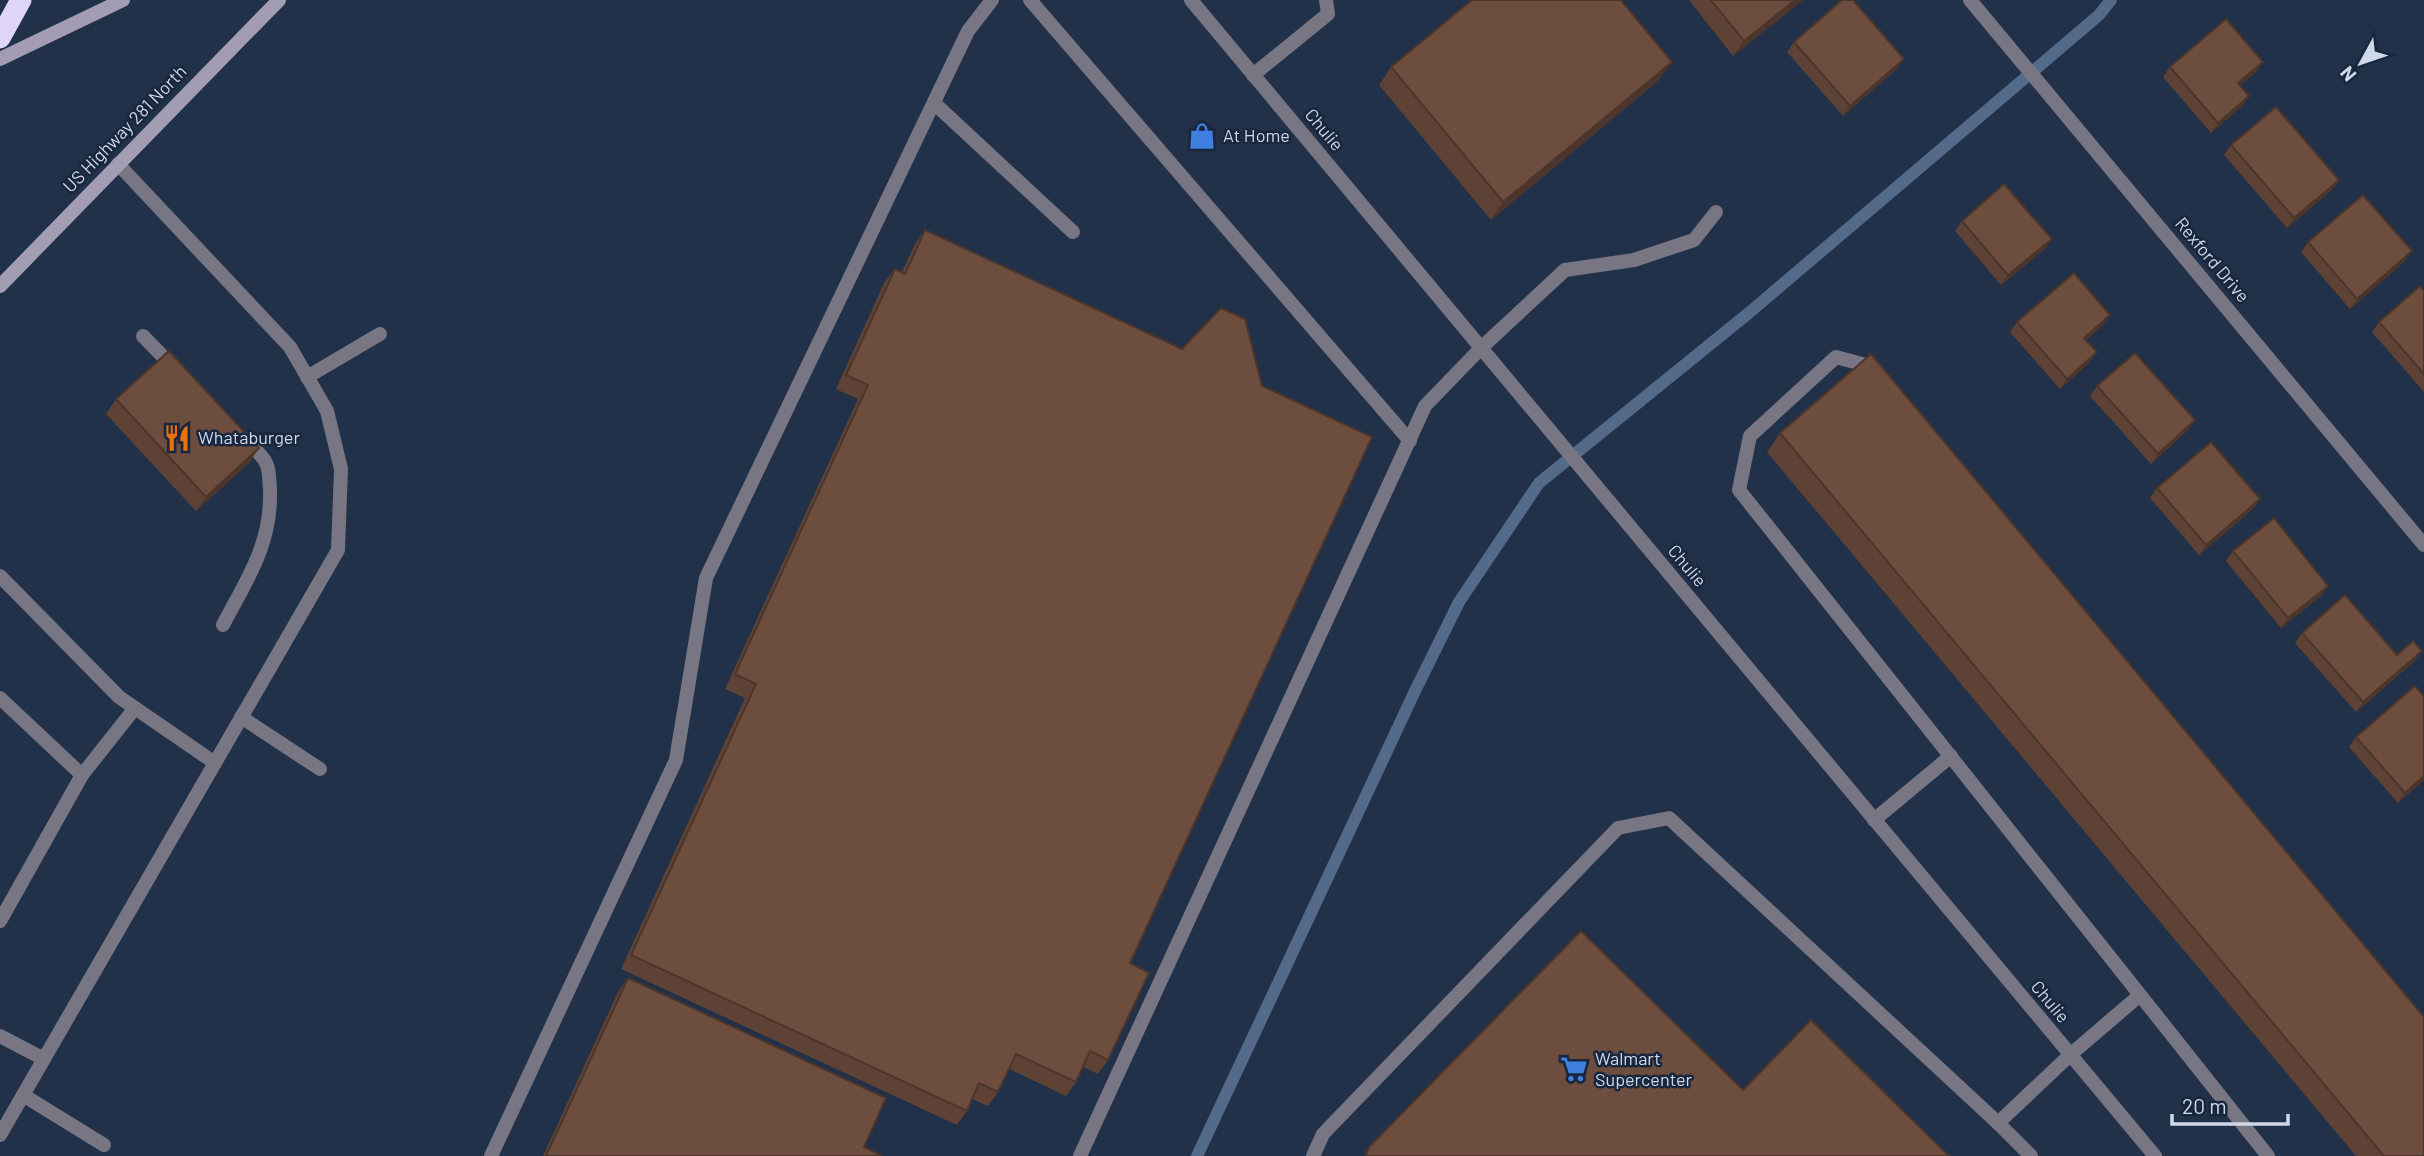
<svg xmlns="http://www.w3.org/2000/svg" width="2424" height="1156" viewBox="0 0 2424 1156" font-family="Barlow,sans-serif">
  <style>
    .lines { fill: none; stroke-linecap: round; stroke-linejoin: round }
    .stream { stroke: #536a89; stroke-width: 12 }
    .lane { stroke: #797684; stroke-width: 14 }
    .street { stroke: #797684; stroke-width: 14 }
    .secondary { stroke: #a29db3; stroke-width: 14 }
    .highway { stroke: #ded5f8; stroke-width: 21 }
    .wall { fill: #5d4235 }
    .shaded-wall { fill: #4c362b }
    .building { fill: #6c4d3e; stroke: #4c362b; stroke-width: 2 }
    .labels { text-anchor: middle; stroke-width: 5; stroke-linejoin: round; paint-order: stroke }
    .street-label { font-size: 18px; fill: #cfd9e9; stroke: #18273e }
    .poi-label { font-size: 18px; fill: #cfd9e9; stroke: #18273e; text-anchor: start }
  </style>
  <rect width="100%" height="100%" fill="#213149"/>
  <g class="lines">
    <!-- stream -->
    <path class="stream" d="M1197,1156L1415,691L1459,602L1539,483L1750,312L2099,15L2111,0"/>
    <!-- lane -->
    <g class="lane">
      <path d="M1030,0L1410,441"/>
      <path d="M1253,75L1328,14L1326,0"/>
      <path d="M934,103L1073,232"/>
      <path d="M143,336L176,370"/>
      <path d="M1877,372L1873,367L1836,357L1750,436L1739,490L2268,1156"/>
      <path d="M307,377L380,334"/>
      <path d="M0,576L119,697L215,763"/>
      <path d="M223,625C247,579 272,544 270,489C269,481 270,471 266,463C262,454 251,446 244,439"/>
      <path d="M0,698L82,775L0,921"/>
      <path d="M241,717L320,769"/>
      <path d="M82,775L135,708"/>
      <path d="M1874,820L1951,756"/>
      <path d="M0,1036L44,1059"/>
      <path d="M23,1095L104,1145"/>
      <path d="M1998,1123L2031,1156"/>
      <path d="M0,1135L338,550L341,469L327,411L290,347L118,164"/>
      <path d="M491,1156L676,760L706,578L968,31L992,0"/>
      <path d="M1080,1156L1425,406L1481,348L1565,270L1634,260L1694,240L1716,212"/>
      <path d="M1313,1156L1323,1134L1618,828L1669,818L1998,1123L2070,1055L2140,995"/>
    </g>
    <!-- street -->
    <g class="street">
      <path d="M1191,0L2155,1156"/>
      <path d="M1970,0L2424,545"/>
    </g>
    <!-- secondary -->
    <g class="secondary">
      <path d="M0,59L123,0"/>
      <path d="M0,286L279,0"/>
    </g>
    <!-- highway -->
    <path class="highway" d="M0,38L21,0"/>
  </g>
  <!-- wall -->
  <g class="wall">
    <path d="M1689,0H1803L1733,56Z"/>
    <path d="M1794,42L1897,69L1843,116L1787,52Z"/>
    <path d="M2263,62L2256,72L2240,85L2249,96L2242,106L2211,133L2163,77L2170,67Z"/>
    <path d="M1391,67L1659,80L1491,220L1379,85Z"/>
    <path d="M2231,145L2339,180L2332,190L2287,228L2224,155Z"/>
    <path d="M1962,221L2045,249L2001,285L1955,231Z"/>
    <path d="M925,230L1130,963L1108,1060L1098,1074L1083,1067L1076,1082L1066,1096L1009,1069L998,1092L988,1106L972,1099L967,1111L957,1125L621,969L745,698L725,689L858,399L836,389L884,283L895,269L902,272L915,244Z"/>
    <path d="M2308,242L2405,261L2350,309L2301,252Z"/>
    <path d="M2424,291V392L2372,332L2379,322Z"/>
    <path d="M2017,322L2103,325L2086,340L2090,362L2060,389L2010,332Z"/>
    <path d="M2097,386L2188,430L2151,464L2090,396Z"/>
    <path d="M116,399L249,463L196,511L106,414Z"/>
    <path d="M1780,433L2424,1156H2356L1767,452Z"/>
    <path d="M2157,488L2260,499L2253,509L2199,555L2150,498Z"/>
    <path d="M2233,551L2328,586L2321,596L2281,628L2226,561Z"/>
    <path d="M2302,633L2415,661L2356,712L2295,643Z"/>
    <path d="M2356,737L2424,780L2398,803L2349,747Z"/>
    <path d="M628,978L864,1147L882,1156H543L618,992Z"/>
  </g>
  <!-- shaded-wall -->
  <g class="shaded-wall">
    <path d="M1795,0H1803L1733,56L1744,41Z"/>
    <path d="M1904,59L1897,69L1843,116L1850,106Z"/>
    <path d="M1672,62L1659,80L1491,220L1503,202Z"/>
    <path d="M2263,62L2256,72L2231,93L2238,83Z"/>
    <path d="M2249,96L2242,106L2211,133L2218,123Z"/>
    <path d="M2339,180L2332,190L2287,228L2294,218Z"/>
    <path d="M2052,239L2045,249L2001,285L2008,275Z"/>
    <path d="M2412,251L2405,261L2350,309L2357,299Z"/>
    <path d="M2110,315L2103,325L2077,348L2084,338Z"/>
    <path d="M2097,352L2090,362L2060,389L2067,379Z"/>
    <path d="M2195,420L2188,430L2151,464L2158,454Z"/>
    <path d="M259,448L249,463L196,511L206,497Z"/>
    <path d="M2260,499L2253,509L2199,555L2206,545Z"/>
    <path d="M2328,586L2321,596L2281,628L2288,618Z"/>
    <path d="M2422,651L2415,661L2356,712L2363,702Z"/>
    <path d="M2424,776V780L2398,803L2405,793Z"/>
  </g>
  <!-- building -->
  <g class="building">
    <path d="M1472,0H1621L1672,62L1503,202L1391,67Z"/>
    <path d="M1711,0H1795L1744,41Z"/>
    <path d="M1842,0H1853L1904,59L1850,106L1794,42Z"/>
    <path d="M2226,19L2263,62L2238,83L2249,96L2218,123L2170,67Z"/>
    <path d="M2276,107L2339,180L2294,218L2231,145Z"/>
    <path d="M2004,184L2052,239L2008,275L1962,221Z"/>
    <path d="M2363,195L2412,251L2357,299L2308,242Z"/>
    <path d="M925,230L1182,349L1221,308L1245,319L1262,386L1372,437L1130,963L1149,973L1108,1060L1090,1051L1076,1082L1016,1054L998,1092L979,1083L967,1111L631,955L756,684L735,674L868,385L846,375L895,269L905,274Z"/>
    <path d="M2074,273L2110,315L2084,338L2097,352L2067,379L2017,322Z"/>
    <path d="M2420,286L2424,291V374L2379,322Z"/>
    <path d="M169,351L259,448L206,497L116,399Z"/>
    <path d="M2135,353L2195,420L2158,454L2097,386Z"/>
    <path d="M1871,354L2424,1017V1156H2384L1780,433Z"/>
    <path d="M2211,442L2260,499L2206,545L2157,488Z"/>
    <path d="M2274,518L2328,586L2288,618L2233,551Z"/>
    <path d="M2345,595L2397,655L2413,641L2422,651L2363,702L2302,633Z"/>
    <path d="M2415,686L2424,696V776L2405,793L2356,737Z"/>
    <path d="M1581,931L1743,1090L1811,1020L1949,1156H1366L1369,1147Z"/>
    <path d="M628,978L886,1098L864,1147L882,1156H546Z"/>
  </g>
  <!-- icons -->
  <defs>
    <symbol id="shop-bare" viewBox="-9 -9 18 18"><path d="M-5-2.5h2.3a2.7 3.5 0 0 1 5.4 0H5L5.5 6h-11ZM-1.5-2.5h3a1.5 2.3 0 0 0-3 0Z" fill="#3f7fe0" stroke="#18273e" stroke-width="2.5" paint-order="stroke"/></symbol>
    <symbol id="restaurant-bare" viewBox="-9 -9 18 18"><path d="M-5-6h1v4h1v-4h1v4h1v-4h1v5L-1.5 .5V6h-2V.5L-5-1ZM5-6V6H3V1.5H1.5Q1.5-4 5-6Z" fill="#e8710a" stroke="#18273e" stroke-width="2.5" paint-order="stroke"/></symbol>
    <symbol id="supermarket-bare" viewBox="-9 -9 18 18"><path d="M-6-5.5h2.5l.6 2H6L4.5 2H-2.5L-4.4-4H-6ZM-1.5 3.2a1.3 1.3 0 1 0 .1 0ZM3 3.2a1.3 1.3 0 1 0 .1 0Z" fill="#3f7fe0" stroke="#18273e" stroke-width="2.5" paint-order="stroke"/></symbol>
  </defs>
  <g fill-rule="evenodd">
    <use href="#shop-bare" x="1183" y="117" width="38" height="38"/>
    <use href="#restaurant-bare" x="158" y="419" width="38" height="38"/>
    <use href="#supermarket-bare" x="1555" y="1050" width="38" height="38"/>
  </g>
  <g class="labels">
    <!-- street labels -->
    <g class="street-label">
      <text transform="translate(125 129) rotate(-46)" y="6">US Highway 281 North</text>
      <text transform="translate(1324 130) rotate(50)" y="6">Chulie</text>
      <text transform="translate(2212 260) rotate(50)" y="6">Rexford Drive</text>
      <text transform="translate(1687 566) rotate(50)" y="6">Chulie</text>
      <text transform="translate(2050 1002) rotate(50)" y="6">Chulie</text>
    </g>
    <!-- poi labels -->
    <g class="poi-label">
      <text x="1223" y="142">At Home</text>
      <text x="198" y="444">Whataburger</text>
      <text x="1595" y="1065">Walmart<tspan x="1595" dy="21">Supercenter</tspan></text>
    </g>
  </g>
  <!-- north arrow -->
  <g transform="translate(2361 63) rotate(230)" stroke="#18273e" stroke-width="5" paint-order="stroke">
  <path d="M0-5L12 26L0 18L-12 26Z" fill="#cfd9e9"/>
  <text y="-10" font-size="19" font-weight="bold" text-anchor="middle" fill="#cfd9e9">N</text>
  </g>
  <!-- scale -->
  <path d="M2172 1114v10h116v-10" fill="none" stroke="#cfd9e9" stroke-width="3.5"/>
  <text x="2182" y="1114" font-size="21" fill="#cfd9e9" stroke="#18273e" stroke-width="5" paint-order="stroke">20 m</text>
</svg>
